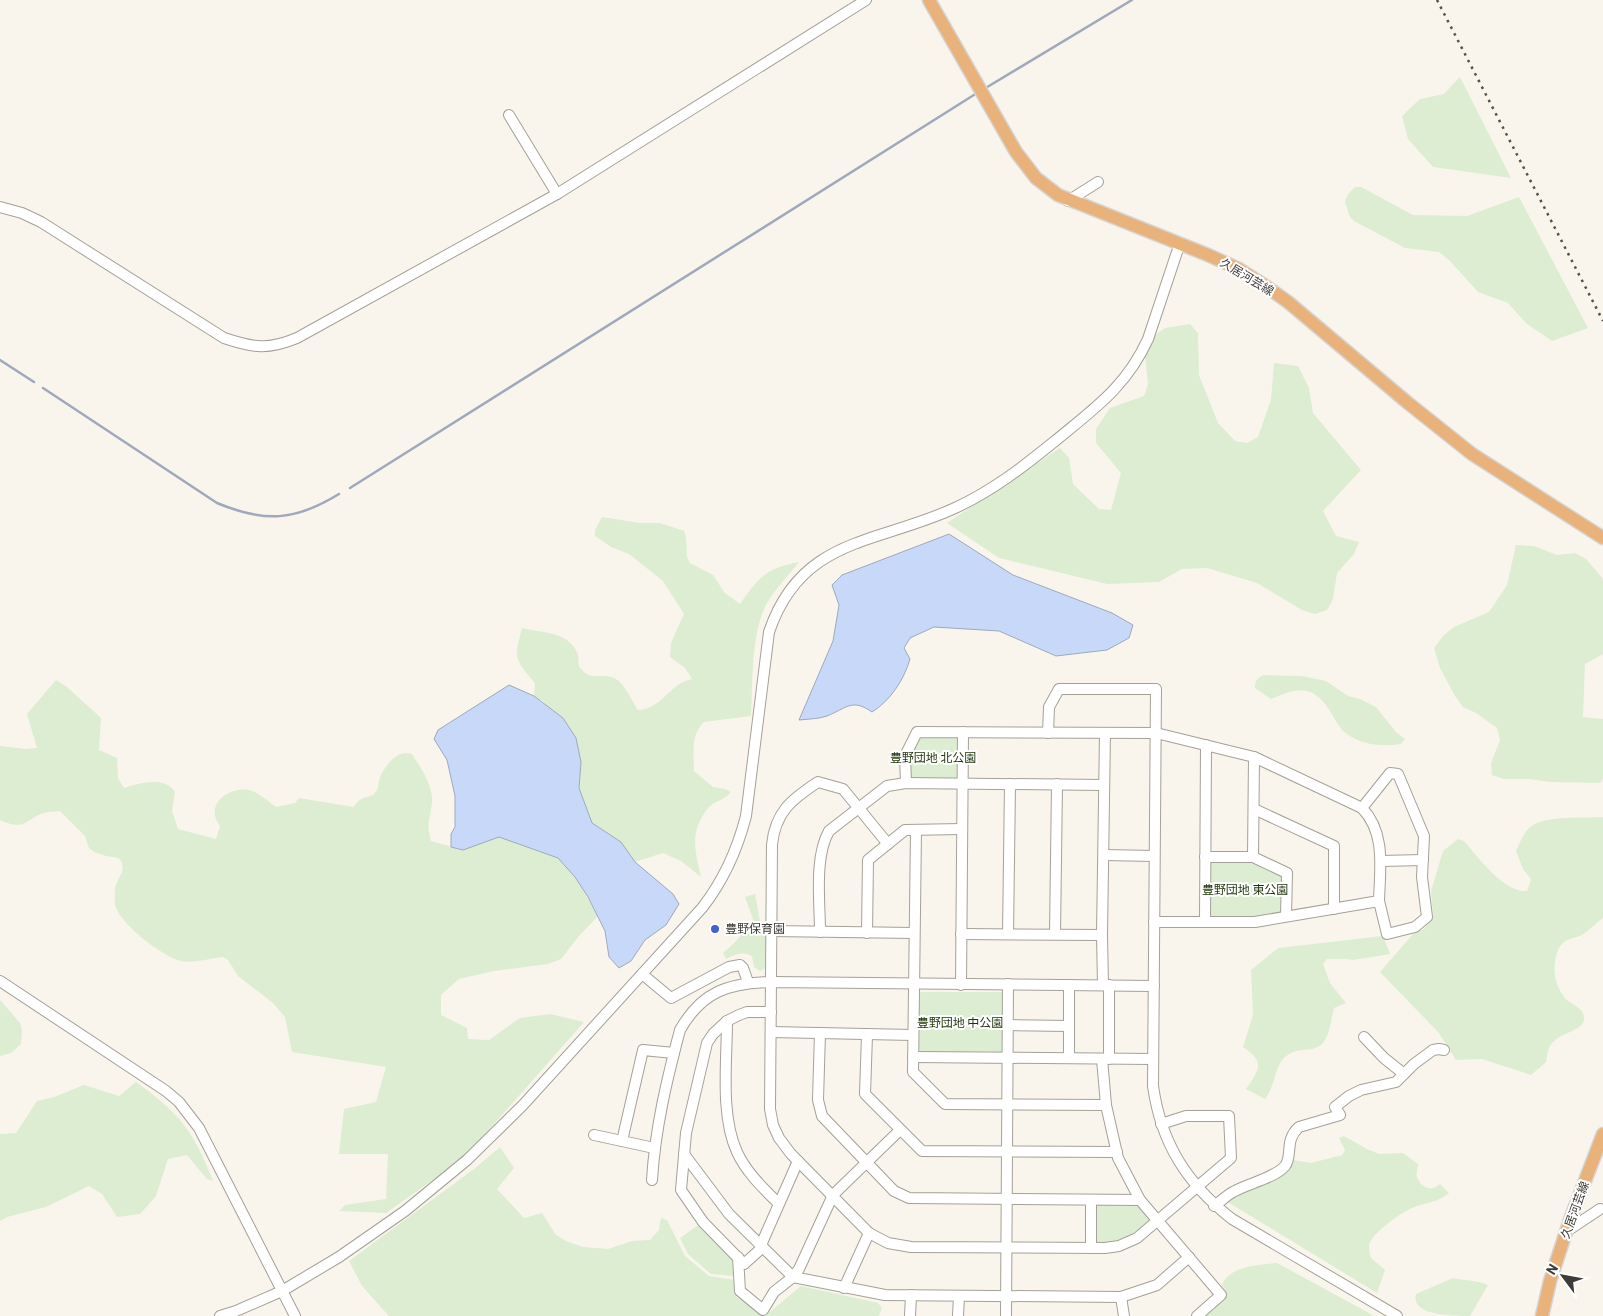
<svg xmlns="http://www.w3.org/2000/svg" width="1603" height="1316" viewBox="0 0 1603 1316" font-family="Barlow,'Noto Sans JP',sans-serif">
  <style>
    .green { fill: #dcedd2 }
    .water { fill: #c8d8f8; stroke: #9ea9be }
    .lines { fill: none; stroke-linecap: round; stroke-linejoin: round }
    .stream { stroke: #9ea9be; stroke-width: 2.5 }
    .minor-casing { stroke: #a4a199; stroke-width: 12 }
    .major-casing { stroke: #d4d4d3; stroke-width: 15 }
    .minor { stroke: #fff; stroke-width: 10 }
    .major { stroke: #e9b27a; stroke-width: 12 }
    .rail { stroke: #52514c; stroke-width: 2.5; stroke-dasharray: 2.5 5; stroke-linecap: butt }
    .poi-dot { fill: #4160d2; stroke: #fff; stroke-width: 2 }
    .labels { text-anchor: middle; stroke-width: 4; stroke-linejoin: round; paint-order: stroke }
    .street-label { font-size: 12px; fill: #3d3c38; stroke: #fff }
    .park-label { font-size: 12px; fill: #1d3309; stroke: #fff }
    .poi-label { font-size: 12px; fill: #3d3c38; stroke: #fff; text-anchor: start }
  </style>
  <rect width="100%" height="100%" fill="#f9f5ec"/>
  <!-- green -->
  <g class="green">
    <path d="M1460,77L1511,178L1433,167L1408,139L1402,116L1420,99L1444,94Z"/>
    <path d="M1355,187H1361L1413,215L1467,216L1519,197L1588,328L1552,341L1527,324L1508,303L1478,292L1449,260L1439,252L1405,248L1354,221L1350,217L1345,202L1348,194Z"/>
    <path d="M1190,324L1198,333L1199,375L1218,423L1235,441L1247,443L1258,437L1271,400L1274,363L1298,366L1309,388L1313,413L1361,470L1323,511L1336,536L1359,542L1354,554L1337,573L1333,599L1327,610L1315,614L1302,610L1257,583L1207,568L1182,569L1159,582L1107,584L999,558L947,523L1060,448L1069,458L1073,484L1099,509L1111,510L1121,473L1096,443V429L1110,408L1144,396L1148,384L1145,356L1155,335L1165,328Z"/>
    <path d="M602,517L640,523H660L684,531L686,537L687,557L690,563L713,575L725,593L740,604C758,578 766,568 799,562C788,576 774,590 766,605C751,635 753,682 751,716L704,722C690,735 694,754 694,771L713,787L725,789L731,792C725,800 714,801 708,808C689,833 695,849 701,877L681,861L663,853L635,862L621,842L592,823L579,788L581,762L544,702L534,696L535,683C514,658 514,659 522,628C541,633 567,631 577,652C580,658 576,665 582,670C590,680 601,674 611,677C624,680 631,700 638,710C657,710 666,692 681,683C684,681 689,680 692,679L685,668L670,657L671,643L684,614L663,581L629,554L611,547L595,536V530Z"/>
    <path d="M1516,545L1534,546L1557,555L1575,553L1586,559L1603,579V654L1585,664L1583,717L1603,719V779L1600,783L1549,782L1530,779H1504L1492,775L1491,763L1500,740L1497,728L1476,713L1463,707L1455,696L1440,668L1434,648L1443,636L1454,627L1489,612L1507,585Z"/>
    <path d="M1264,675L1302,676L1326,681L1348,696L1360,699L1376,707L1396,732L1405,739L1401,744C1381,747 1359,745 1343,731C1338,726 1334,717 1330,711C1313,684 1298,687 1271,699L1255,688C1255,681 1257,678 1264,675Z"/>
    <path d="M56,680L67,687L101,718L99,750L117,758L118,778L124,788C140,783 165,776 175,792L172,811L178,829L216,839L220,826C218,823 215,818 215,815C212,797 235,787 249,790C258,792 269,802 276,807L295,803L299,798L353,807C355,805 358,801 361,799C365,797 369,797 373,795C379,790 378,783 380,777C386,764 398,749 412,754C421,768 433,785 432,802C430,820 426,822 431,841L463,850L499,837L558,858L575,877L598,916L579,936L561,959L548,964L494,971L459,979L441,995V1015L467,1028L468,1039L489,1040L520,1018L550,1014L584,1022L464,1158L386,1213L339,1211L345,1205L386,1199L388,1154H339L344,1109L376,1102L386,1067L292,1052L285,1017L273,1003L238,976L228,960L223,957C212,958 190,964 181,961C163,957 118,923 115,904C115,899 114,890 116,885C120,874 127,869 119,858L106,856L94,852L89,848L85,836L60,811C56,812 51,811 48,812C26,816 28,833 0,820V746L25,749L37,748L27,714Z"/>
    <path d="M955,735L958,739V778L955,780H911L909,778V758L919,736Z"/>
    <path d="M1603,817V918C1596,923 1589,930 1582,935C1576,938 1569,938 1564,942C1558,947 1556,955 1555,962C1553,975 1557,988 1565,998C1571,1005 1586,1008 1584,1020C1581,1034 1554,1031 1548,1051C1547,1054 1547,1059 1546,1062L1531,1075L1482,1059L1456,1060L1439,1033L1380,972L1413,934L1424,929L1433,917L1431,891L1443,851L1458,839L1464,841C1478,857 1504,893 1527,891L1531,879L1523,869L1516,851C1520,842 1524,831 1533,825C1547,816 1586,818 1603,817Z"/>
    <path d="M1211,860L1252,861L1284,876L1281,914L1257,918L1209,919V864Z"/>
    <path d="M755,894L761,926L767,927L768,967L760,971L754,967L752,956C742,951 736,954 726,959L723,953C732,945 736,942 743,932C746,927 750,925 753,919L745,897Z"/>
    <path d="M1383,936L1390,954L1353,960L1347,959H1327L1323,964L1330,983L1346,1003L1334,1008C1331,1019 1330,1037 1321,1045C1309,1054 1297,1044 1282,1060C1275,1069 1274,1088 1265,1099L1246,1089C1259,1070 1266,1062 1243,1047L1253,1015L1251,970L1278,948Z"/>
    <path d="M921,992H1002L1004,995V1051L1001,1054H920L916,1050L918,994Z"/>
    <path d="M0,1000L20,1023L22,1030L21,1044L11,1053L0,1056Z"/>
    <path d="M136,1082C179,1113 194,1131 213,1181L207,1179L187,1155L168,1159L156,1196L140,1214L117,1217L102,1194L89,1186L46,1207L7,1217L0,1221V1134L16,1133L37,1101L54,1097L84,1085L119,1096Z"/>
    <path d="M1344,1136L1367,1149L1379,1154L1403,1153L1418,1164C1418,1167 1416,1173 1417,1177C1421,1188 1432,1192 1440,1184L1449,1193C1439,1202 1424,1203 1412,1208C1401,1213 1370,1234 1369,1246C1369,1250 1370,1255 1371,1258L1385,1270L1377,1293L1226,1201L1235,1192C1261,1191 1275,1177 1293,1160L1311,1163L1342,1155L1345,1150L1339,1138Z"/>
    <path d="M500,1147L514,1168L497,1189L524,1218L542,1213L556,1235L566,1241L583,1247L608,1249L632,1241L650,1240L659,1230L661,1218L667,1220L685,1256L709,1276L735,1280L736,1297L765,1316H389L362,1286L349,1261L474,1169Z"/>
    <path d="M1139,1203L1149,1216L1150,1221C1132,1235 1117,1244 1094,1243V1204Z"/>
    <path d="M700,1224L733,1259L734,1276L711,1274L688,1254L680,1238Z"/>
    <path d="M1277,1263L1369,1313L1373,1316H1205L1227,1294L1222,1285C1229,1266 1259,1265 1277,1263Z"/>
    <path d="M1453,1278C1466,1281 1477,1280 1488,1285L1470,1316C1454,1316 1410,1316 1416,1294Z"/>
    <path d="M801,1286L878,1303L882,1308L879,1316H765Z"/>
  </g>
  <!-- water -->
  <g class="water">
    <path d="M949,534L1013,575L1112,613L1133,625L1129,638L1107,650L1056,656L999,631L934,627L910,638L904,648L910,659C904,680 890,701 872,712C852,698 847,708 827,716C819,719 808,719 799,720L833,641L839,605L832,585L842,575Z"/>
    <path d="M509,685L534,696L563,718L576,738L581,762L579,788L592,823L621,842L635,862L673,894L679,904L666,925L645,940L631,961L619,968L609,957L605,931L588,897L575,877L558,858L499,837L463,850L451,847V834L455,827V796L447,760L434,739L438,730Z"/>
  </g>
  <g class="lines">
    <!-- stream -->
    <g class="stream">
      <path d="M984,89L1132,0"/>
      <path d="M0,360L34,382"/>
      <path d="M43,388L217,503C265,523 295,521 339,494"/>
      <path d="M350,488L977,93"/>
    </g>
    <defs>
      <g id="minor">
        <path d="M509,115L557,194"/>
        <path d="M1068,201L1098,182"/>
        <path d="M0,207L22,213L41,222L224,338C254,348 268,350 297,338L557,194L866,0"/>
        <path d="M1048,733L1049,707L1059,689H1156L1153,1086C1161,1143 1187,1184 1232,1219L1397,1316"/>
        <path d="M906,783L905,756L917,732L1156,733L1254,757L1362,808L1390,773L1398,774L1424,836L1422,877L1427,917L1415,927L1387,934L1379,901L1255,922H1154"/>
        <path d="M1362,808C1386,833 1380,868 1379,901"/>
        <path d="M1254,809L1334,846V909"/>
        <path d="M916,830L913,1072L945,1104L1106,1105"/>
        <path d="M888,844L843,789L818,782C792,799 775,812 772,845L770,1109L773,1125L779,1138L791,1154L869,1233L888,1243L911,1247L1105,1248L1119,1246L1137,1238L1231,1158L1229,1116H1186L1161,1124"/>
        <path d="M1104,855L1154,856"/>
        <path d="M1205,857H1253L1287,873L1286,916"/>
        <path d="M1253,857L1254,757"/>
        <path d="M1381,861L1423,860"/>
        <path d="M1205,922L1206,745"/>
        <path d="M772,931L914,933"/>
        <path d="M820,932C820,902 814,857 829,831L887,786L906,783L1104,785"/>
        <path d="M867,933L868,860L905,830L962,829"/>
        <path d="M961,934L1102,935"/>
        <path d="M1008,934L1010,784"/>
        <path d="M1055,934L1057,784"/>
        <path d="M642,974L671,998L729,967L740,965L743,968L748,982"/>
        <path d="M0,981L166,1091L179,1102L199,1128L295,1316"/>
        <path d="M961,985L963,732"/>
        <path d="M1103,985L1102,935L1105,733"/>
        <path d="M727,1021C727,1061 720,1115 737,1152C746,1172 763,1188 778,1203"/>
        <path d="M1007,1025L1069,1026"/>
        <path d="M771,1032L913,1035"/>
        <path d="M820,1033L818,1100L822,1116L894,1191L909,1198L1140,1200"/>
        <path d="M867,1035L865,1094L922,1151L1117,1152"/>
        <path d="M1364,1037L1384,1058L1404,1074"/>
        <path d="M913,1057L1153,1059"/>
        <path d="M1069,1058V985"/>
        <path d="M1102,1059L1106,1105L1118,1158L1140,1200L1221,1295L1197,1316"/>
        <path d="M1109,1059V985"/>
        <path d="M594,1135L622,1141"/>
        <path d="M654,1148L622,1141L643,1050L674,1053"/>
        <path d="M684,1154L729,1214L793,1277L885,1295L1121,1297L1157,1285L1189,1257"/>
        <path d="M652,1180C655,1129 667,1079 680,1030C702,991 729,983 771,982L1154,986"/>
        <path d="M1214,1206C1221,1201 1226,1196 1233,1192C1246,1184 1275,1178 1285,1166C1293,1156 1284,1140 1299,1127L1340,1115L1335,1107L1349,1096L1361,1090L1396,1082L1414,1064L1433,1050L1439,1049L1444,1050"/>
        <path d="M1567,1231L1600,1209"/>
        <path d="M761,1245L798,1161"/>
        <path d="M763,1247L744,1264L703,1222L681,1190L686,1133L707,1043L713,1034L727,1021L739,1015L747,1012H771"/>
        <path d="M1091,1248V1200"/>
        <path d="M738,1257L740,1291L763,1310L774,1292L793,1277L799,1269L833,1195L900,1130"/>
        <path d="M844,1288L869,1233"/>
        <path d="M1121,1297L1124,1316"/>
        <path d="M220,1316L236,1311L282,1291L339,1257L405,1211L467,1160L523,1105L702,908C724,880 737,851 746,816L769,632C801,537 877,544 955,508C992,491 1023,467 1055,441C1095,408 1126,387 1148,339L1180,243"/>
        <path d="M910,1316L911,1295"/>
        <path d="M958,1316L959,1296"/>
        <path d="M1006,1316L1008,984"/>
      </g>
      <g id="major">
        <path d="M929,0L1016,152L1036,178L1058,195L1208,255L1239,269L1264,285L1288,302L1408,403L1472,454L1603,538"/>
        <path d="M1542,1316L1550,1281L1570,1220L1603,1134"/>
      </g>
    </defs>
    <!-- minor casing -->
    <use href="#minor" class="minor-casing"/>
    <!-- major casing -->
    <use href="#major" class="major-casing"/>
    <!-- minor -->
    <use href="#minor" class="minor"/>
    <!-- major -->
    <use href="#major" class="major"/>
    <!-- rail -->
    <path class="rail" d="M1437,0L1603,321"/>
  </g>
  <!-- markers -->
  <circle class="poi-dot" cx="715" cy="929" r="5"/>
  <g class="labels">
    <!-- street labels -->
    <g class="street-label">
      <text transform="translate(1247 277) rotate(31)" y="4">久居河芸線</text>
      <text transform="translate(1575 1210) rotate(-70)" y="4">久居河芸線</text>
    </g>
    <!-- park labels -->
    <g class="park-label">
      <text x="933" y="762">豊野団地 北公園</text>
      <text x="1245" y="894">豊野団地 東公園</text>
      <text x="960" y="1027">豊野団地 中公園</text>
    </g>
    <!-- poi labels -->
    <g class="poi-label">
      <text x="725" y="933">豊野保育園</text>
    </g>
  </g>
  <!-- north arrow -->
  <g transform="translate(1563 1276) rotate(302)" stroke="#ffffff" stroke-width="4" paint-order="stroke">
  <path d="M0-4L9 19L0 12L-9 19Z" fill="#3d3c38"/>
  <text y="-8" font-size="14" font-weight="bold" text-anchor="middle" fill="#3d3c38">N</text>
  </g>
</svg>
